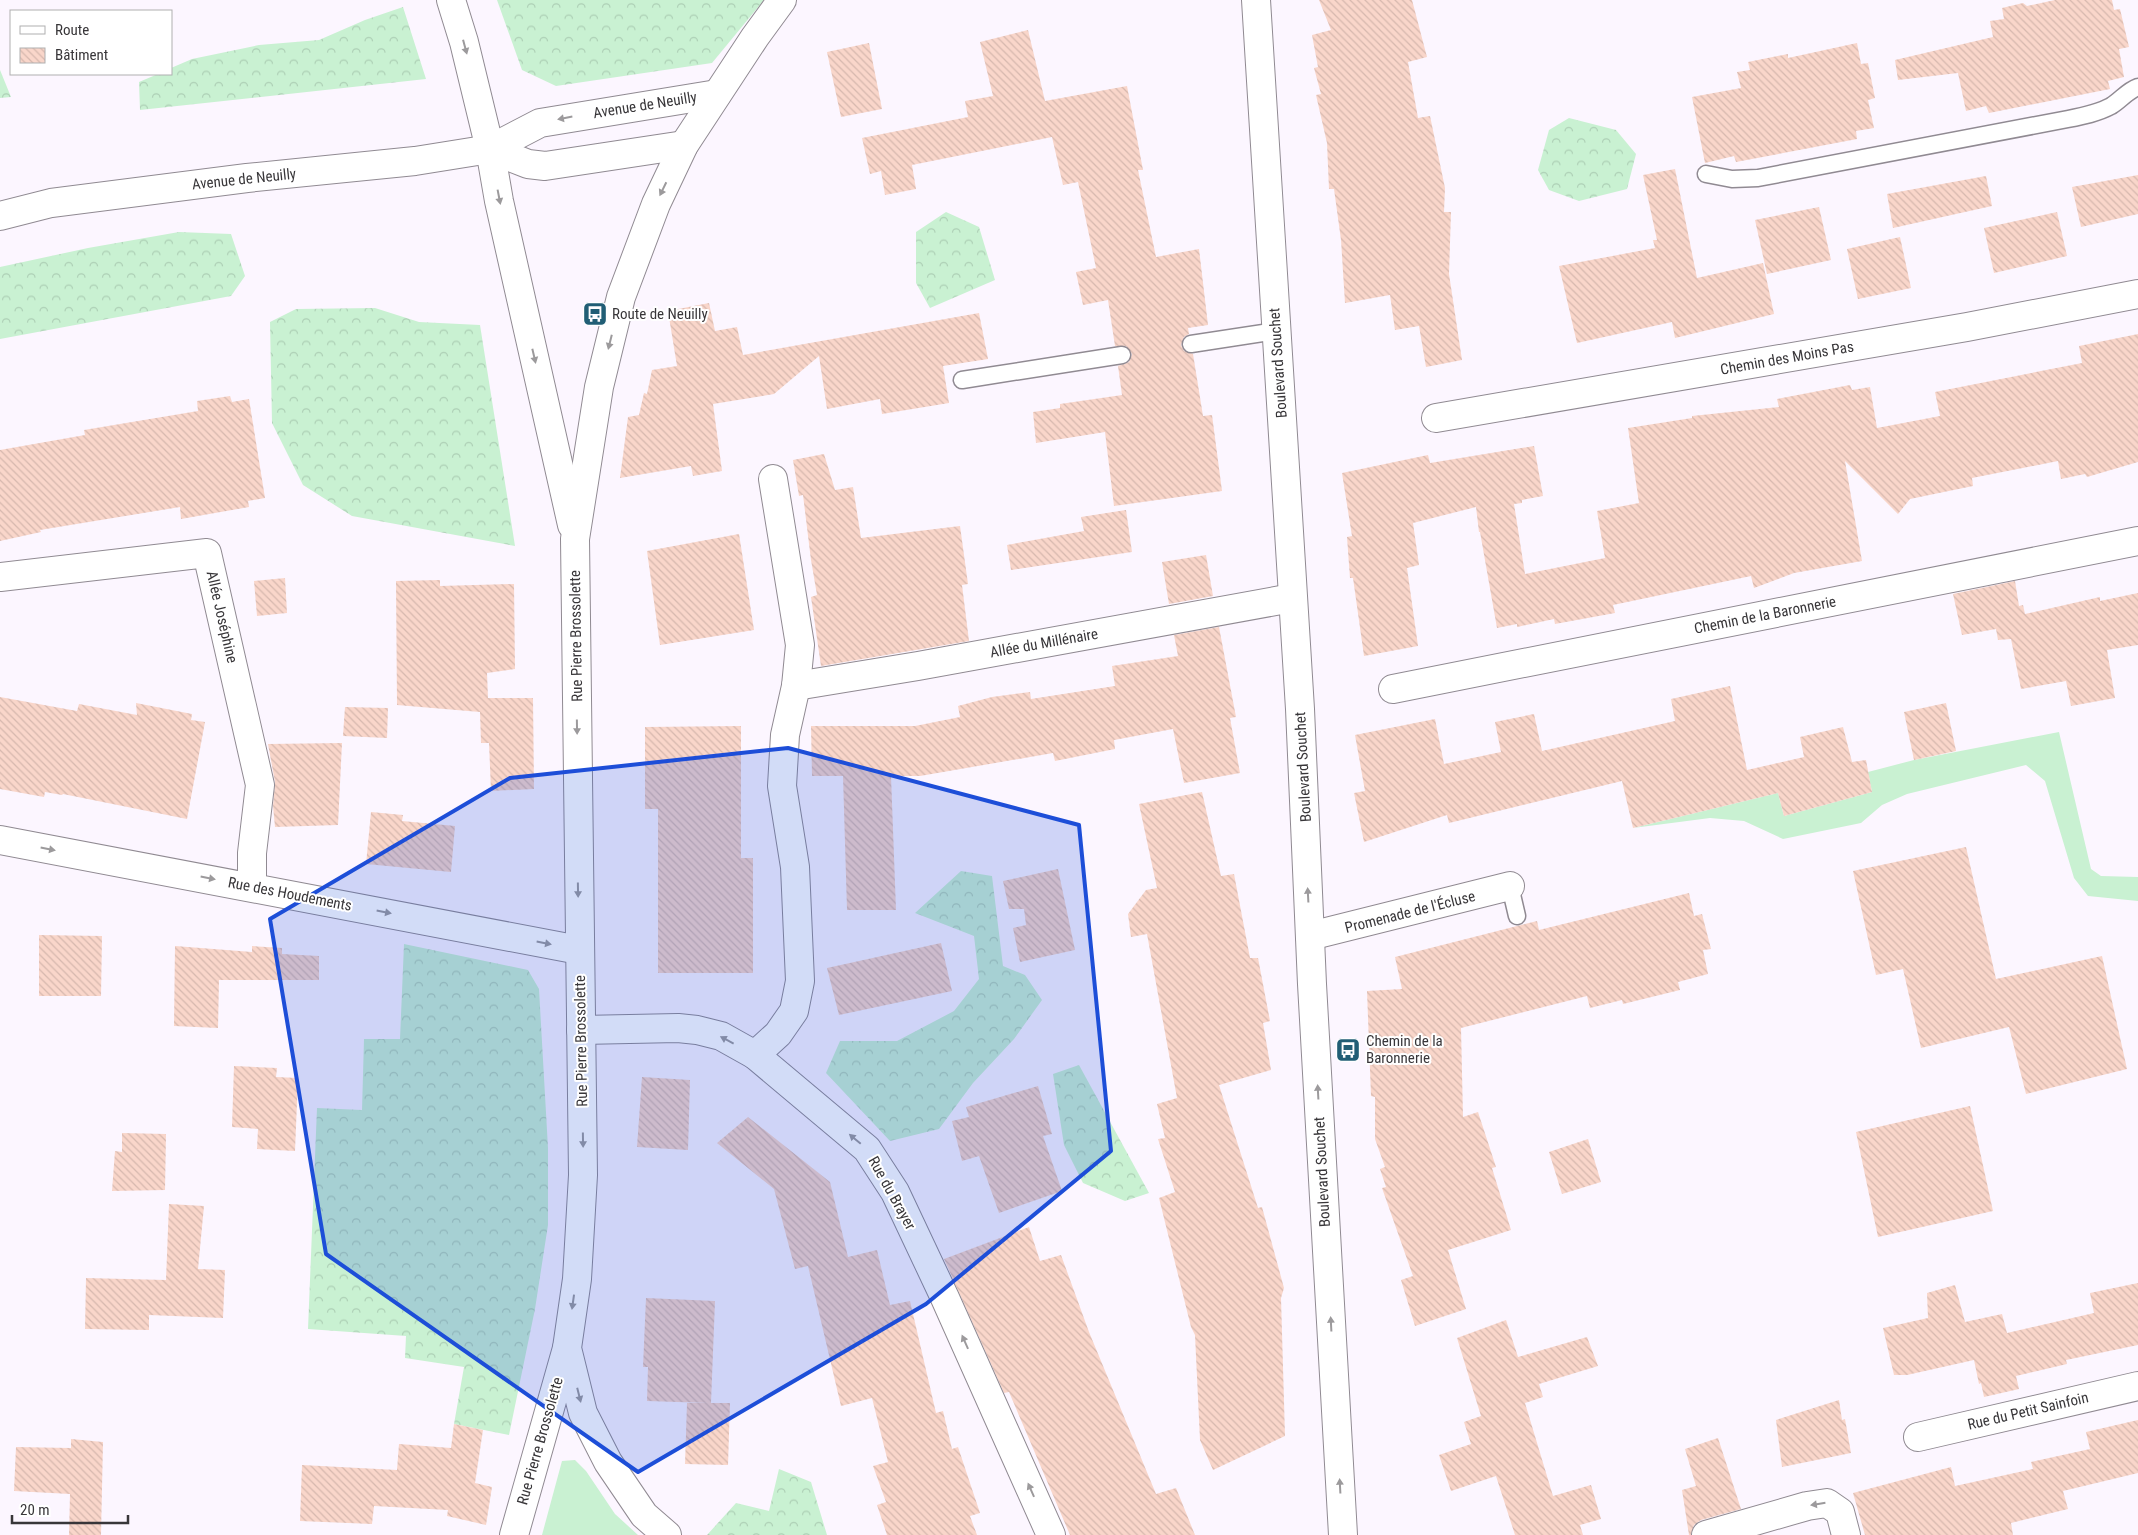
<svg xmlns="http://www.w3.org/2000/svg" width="2138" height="1535" viewBox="0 0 2138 1535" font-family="'Roboto Condensed',sans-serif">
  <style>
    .grass { fill: #c9f1d2 }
    .forest { fill: url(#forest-crowns) }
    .building { fill: url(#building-back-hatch) }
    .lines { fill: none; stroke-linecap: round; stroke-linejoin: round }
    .lane-casing { stroke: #908a92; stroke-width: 19 }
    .street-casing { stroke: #908a92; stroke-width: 30 }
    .secondary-casing { stroke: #908a92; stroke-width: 30 }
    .primary-casing { stroke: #908a92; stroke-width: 30 }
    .lane { stroke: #fff; stroke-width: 16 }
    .street { stroke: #fff; stroke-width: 28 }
    .secondary { stroke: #fff; stroke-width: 28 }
    .primary { stroke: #fff; stroke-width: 28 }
    .oneway { fill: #9c9a9c }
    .marked { fill: #1d4ed8; fill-opacity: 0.2; stroke: #1d4ed8; stroke-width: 4; stroke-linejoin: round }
    .labels { text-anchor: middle; stroke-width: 4; stroke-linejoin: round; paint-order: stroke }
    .street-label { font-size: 15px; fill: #383639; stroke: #fff }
    .poi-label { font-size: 15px; fill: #383639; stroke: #fff; text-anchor: start }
  </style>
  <defs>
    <pattern id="forest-crowns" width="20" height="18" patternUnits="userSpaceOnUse" patternTransform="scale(1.25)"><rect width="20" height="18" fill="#c9f1d2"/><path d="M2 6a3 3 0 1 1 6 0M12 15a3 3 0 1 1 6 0" fill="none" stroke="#adcfb5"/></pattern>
    <pattern id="building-back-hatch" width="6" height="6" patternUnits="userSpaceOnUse" patternTransform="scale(1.25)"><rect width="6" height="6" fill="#f9d6ca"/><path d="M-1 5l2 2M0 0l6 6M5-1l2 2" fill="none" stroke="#d6b8ae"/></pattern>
  </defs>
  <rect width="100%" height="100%" fill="#fcf6ff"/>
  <!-- grass -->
  <g class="grass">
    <path d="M2059,732L2091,869L2101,876L2138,877V901L2088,896L2074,878L2045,781L2026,765L1907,794L1882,805L1861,823L1783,839L1744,821L1710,818L1633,828L1778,793L1784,816L1872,792L1868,772L1914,760Z"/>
    <path d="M575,1460L586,1471L615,1514L638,1535H542L562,1461Z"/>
  </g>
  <!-- forest -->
  <g class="forest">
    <path d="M497,0H764L712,63L556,86L522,70Z"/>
    <path d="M403,7L426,79L140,110L139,82L158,74H171V68L192,59L259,45L319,40L365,20Z"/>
    <path d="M0,70L11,97L0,98Z"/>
    <path d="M1569,118L1616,130L1636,154L1627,189L1579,201L1549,190L1538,170L1549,130Z"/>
    <path d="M946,212L979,227L995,280L930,308L916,283V232Z"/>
    <path d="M179,232L231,234L245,276L231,296L0,339V267L88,248Z"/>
    <path d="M375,308L419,322L480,325L515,546L352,516L303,485L272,423L270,322L296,309Z"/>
    <path d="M961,871L992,876L1003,966L1025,975L1042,1000L1014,1039L973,1083L939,1129L890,1141L826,1073L840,1041H897L954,1011L979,979L974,936L915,913Z"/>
    <path d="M404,944L528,970L539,989L548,1148V1225L535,1309L509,1435L454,1424L464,1367L405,1358L406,1336L308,1329L317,1108L362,1110L364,1039H400Z"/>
    <path d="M1079,1065L1149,1193L1125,1201L1083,1183L1064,1145L1053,1074Z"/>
    <path d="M779,1469L811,1482L827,1535H707L736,1503L769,1511Z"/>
  </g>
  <!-- building -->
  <g class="building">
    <path d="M1319,0H1412L1427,57L1408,62L1418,118L1430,116L1445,188L1444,212H1451L1449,274L1462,360L1426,367L1419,326L1395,330L1390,295L1345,303L1341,240L1334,189H1329L1327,143L1316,95L1321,94L1314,68L1318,67L1312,35L1331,30Z"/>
    <path d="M2055,0H2112L2114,10L2120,9L2129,47L2119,49L2124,77L2108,81L2110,89L1989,113L1986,106L1966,111L1958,73L1898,80L1895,60L1993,37L1990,21L2004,19L2002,8L2023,3L2027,6Z"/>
    <path d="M1028,30L1045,101L1127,86L1143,170H1138L1156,257L1199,249L1208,325L1188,328L1189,334L1184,337L1181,345L1184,351L1193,354L1203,416L1212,415L1222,491L1114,506L1105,432L1036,443L1033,412L1060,408V404L1122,395L1118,366L1129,362L1132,354L1126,346H1115L1108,300L1083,305L1076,272L1096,268L1078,182L1063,185L1052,137L912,165L916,189L885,195L881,171L870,174L862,138L968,117L965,101L993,96L980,42Z"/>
    <path d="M869,43L882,109L841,117L827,52Z"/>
    <path d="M1857,43L1861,64L1868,63L1875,98L1868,100L1874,128L1856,131L1857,139L1736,162L1734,156L1705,163L1692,97L1741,88L1737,72L1750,70L1748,62L1788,54V58Z"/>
    <path d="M1675,169L1697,278L1763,263L1774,314L1675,338L1672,322L1577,343L1559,266L1655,248L1653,240H1657L1643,175Z"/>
    <path d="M2138,175V214L2081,227L2072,187Z"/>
    <path d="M1986,176L1992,206L1893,228L1887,194Z"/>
    <path d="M1819,207L1831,260L1767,274L1755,220Z"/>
    <path d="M2057,212L2067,256L1994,273L1984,228Z"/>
    <path d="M1900,237L1911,288L1858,299L1847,249Z"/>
    <path d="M709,303L715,331L737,327L743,355L979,313L988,359L943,366L949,403L882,414L880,399L827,409L819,356L774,394L713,404L722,471L693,476L691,466L620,478L628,417L639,415L644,393L647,394L652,370L677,366L668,311Z"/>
    <path d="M2138,334V462L2087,477L2085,474L2061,479L2058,461L1972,478L1973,486L1910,499L1898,514L1845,461L1862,561L1794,573L1754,588L1751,576L1613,605L1615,613L1555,624L1554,619L1517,627V624L1497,628L1480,532H1479L1476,507L1413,523L1419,565L1407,568L1418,646L1364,656L1353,578H1350L1347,537L1352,536L1342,473L1428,455L1430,463L1534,446L1543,496L1522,500V503L1514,504L1525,574L1605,558L1597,511L1639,503L1628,428L1692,418V416L1779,407L1777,399L1850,385L1852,390L1870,387L1877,428L1940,416L1935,392L2082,363L2079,346Z"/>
    <path d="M230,396L232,402L249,399L265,498L248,501L249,507L181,519L180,507L40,530L41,532L0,541V450L85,435L84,430L198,411L197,401Z"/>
    <path d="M824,454L835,490L853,487L861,538L960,526L968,584L962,585L969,641L821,666L811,597L817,595L811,560L803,495L799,496L793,460Z"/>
    <path d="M1126,510L1132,552L1011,570L1007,545L1084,531L1081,517Z"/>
    <path d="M739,534L754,630L660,645L647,551Z"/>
    <path d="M1206,555L1213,596L1169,604L1162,562Z"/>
    <path d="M285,578L287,613L257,616L254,581Z"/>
    <path d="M440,580V586L514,584L515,669L487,673L488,698H533L534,789L491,791L489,743H481L480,712L397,705L396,581Z"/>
    <path d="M2015,581L2019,606L2023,605L2025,614L2100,597V601L2138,593V645L2107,650L2115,698L2071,706L2066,681L2021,689L2011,639L1998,640L1996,629L1962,635L1953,594Z"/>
    <path d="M1219,627L1236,717L1230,718L1240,773L1184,783L1173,729L1114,740L1115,749L1055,761L1053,753L920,776H891L896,910H847L843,776H812L811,726H915L960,717L958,706L992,697L1030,692L1031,699L1115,686L1112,666L1178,656L1174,635Z"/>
    <path d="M1730,686L1747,770L1804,757L1800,737L1843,727L1852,762L1866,760L1872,792L1784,816L1778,793L1633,828L1622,781L1449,823L1447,815L1364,842L1354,793L1365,791L1355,735L1435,719L1444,764L1501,752L1495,722L1534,714L1542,751L1675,721L1671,699Z"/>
    <path d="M0,697L77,711L79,704L137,715L136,703L192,714L191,720L205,722L187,819L63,794L62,795L45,792L44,797L0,789Z"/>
    <path d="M1946,703L1956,751L1914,760L1904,712Z"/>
    <path d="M345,707L388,708L387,738L343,736Z"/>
    <path d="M741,726V858H753V973H658V809H645V727Z"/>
    <path d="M342,743L338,825L275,827L273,806L275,782L268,744Z"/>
    <path d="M1202,792L1221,876L1234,874L1250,958H1258L1270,1021L1263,1023L1271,1070L1219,1085L1258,1208L1262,1207L1284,1288L1281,1298L1285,1436L1213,1470L1200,1440L1195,1335L1191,1327L1159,1198L1175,1192L1158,1139L1165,1138L1157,1104L1177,1098L1147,934L1131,937L1128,914L1146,890L1157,888L1139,804Z"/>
    <path d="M371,812L403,815L402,821L455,826L451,872L366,864Z"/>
    <path d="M1966,847L1996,979L2102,956L2127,1069L2026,1094L2009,1027L1921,1048L1903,969L1876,975L1853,871Z"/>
    <path d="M1058,869L1075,950L1020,962L1013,928L1026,925L1024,909H1009L1003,881Z"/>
    <path d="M1689,893L1694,916L1702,914L1711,949L1703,950L1708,974L1678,982L1680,990L1623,1004L1622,1000L1590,1008L1587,996L1461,1028L1463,1117L1478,1112L1496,1167L1492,1168L1511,1230L1448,1250L1466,1309L1415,1326L1401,1280L1413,1276L1382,1188L1386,1187L1380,1169L1385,1167L1375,1139V1097L1371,1096L1367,991L1402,989L1395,957L1537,921L1539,930Z"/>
    <path d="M39,935L102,936L101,996H39Z"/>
    <path d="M941,943L952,991L839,1015L827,968Z"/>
    <path d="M175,946L252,952V946L282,948V954L319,956V980H219L218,1028L174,1026Z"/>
    <path d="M234,1066L277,1068L276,1077L298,1078L295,1151L257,1149L258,1129L232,1127Z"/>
    <path d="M642,1077L690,1080L688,1150L637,1147Z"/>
    <path d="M1038,1086L1052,1134L1043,1136L1062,1191L999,1213L979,1156L962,1161L952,1121L969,1117L966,1107Z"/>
    <path d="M1970,1106L1993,1211L1878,1237L1856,1132Z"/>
    <path d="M748,1117L830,1182L848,1257L877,1250L890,1305L910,1301L936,1413L943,1411L952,1449L958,1447L980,1513L970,1516L977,1535H887L877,1505L886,1502L873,1466L888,1462L872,1398L841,1406L808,1266L795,1269L774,1189L717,1143Z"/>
    <path d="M122,1133L166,1134L165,1190L112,1191L115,1151L122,1152Z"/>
    <path d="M1588,1139L1601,1182L1562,1194L1549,1152Z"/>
    <path d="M169,1204L204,1206L198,1269L225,1270L223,1318L149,1315V1330L85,1329L86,1278L166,1280Z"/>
    <path d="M1029,1227L1040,1261L1061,1255L1089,1332L1156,1494L1176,1488L1195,1535H1070L1009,1392L1004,1393L944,1259Z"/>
    <path d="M2138,1283V1345L2066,1360L2067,1364L2016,1376L2019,1389L1984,1397L1981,1383L1979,1384L1974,1360L1907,1375H1894L1883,1328L1928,1318L1927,1293L1955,1285L1965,1322L2002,1314L2007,1333L2094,1313L2090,1293Z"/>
    <path d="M646,1298L715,1301L711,1403H730L728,1465L685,1464L687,1403H708L647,1401L648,1367H643Z"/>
    <path d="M1506,1320L1518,1357L1587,1337L1598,1366L1539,1384L1543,1397L1525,1403L1553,1496L1591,1485L1601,1519L1580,1525L1583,1535H1515L1496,1476L1451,1491L1439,1455L1471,1444L1464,1422L1481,1416L1457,1338Z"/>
    <path d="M1839,1400L1842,1420L1845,1419L1851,1453L1782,1467L1776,1420Z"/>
    <path d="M2138,1420V1473L2063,1491L2068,1509L2011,1523L2013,1535H1865L1853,1493L1951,1467L1955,1486L2033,1469L2031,1462L2090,1449L2086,1432Z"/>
    <path d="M454,1424L483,1430L475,1483L492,1487L486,1525L447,1516L448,1510L374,1506L372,1524L300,1521L302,1465L397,1470L399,1444L451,1448Z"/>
    <path d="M1718,1438L1741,1509L1701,1520L1694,1525L1691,1535H1689L1682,1490L1696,1486L1685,1449Z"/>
    <path d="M71,1439L103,1442L101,1535H69L70,1494L14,1491L16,1447L71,1448Z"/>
  </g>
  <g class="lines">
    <defs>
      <g id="lane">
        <path d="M1706,174L1732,179L1758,178L2068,119C2083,116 2098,113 2111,106C2121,100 2127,91 2138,87"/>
        <path d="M1191,344L1276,331"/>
        <path d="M962,380L1122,355"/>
        <path d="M1510,886L1517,916"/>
      </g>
      <g id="street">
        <path d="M1436,418L1967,327L2138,294"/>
        <path d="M0,577L207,553L260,785L252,853V887"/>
        <path d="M796,686L918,666L1292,598"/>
        <path d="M1393,689L2138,541"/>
        <path d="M0,840L579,950"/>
        <path d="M1310,936L1510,886"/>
        <path d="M581,1030L678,1028L697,1030L721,1036L755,1055L867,1149L895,1192L945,1298L1051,1535"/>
        <path d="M755,1055L778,1034L794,1011L800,981L795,867L782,786L785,735L796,686L800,645L773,479"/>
        <path d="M1918,1437L2138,1386"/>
        <path d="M1706,1535L1807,1506L1827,1503L1840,1512L1846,1535"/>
      </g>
      <g id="secondary">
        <path d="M451,0L464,42L490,149"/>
        <path d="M490,149L528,164L545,166L684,145"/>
        <path d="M0,216L51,203L247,178L415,161L490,149L540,123L717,94"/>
        <path d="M514,1535L567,1348"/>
      </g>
      <g id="primary">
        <path d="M1256,0L1300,709L1312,984L1343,1535"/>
        <path d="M490,149L499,201L572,525"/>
        <path d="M667,1535L644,1515L608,1462L583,1413L567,1348L577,1279L583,1175L575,539L599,387L621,297L656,204L684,145L755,37L782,0"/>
      </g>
    </defs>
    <!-- lane casing -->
    <use href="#lane" class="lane-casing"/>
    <!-- street casing -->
    <use href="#street" class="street-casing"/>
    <!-- secondary casing -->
    <use href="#secondary" class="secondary-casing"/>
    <!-- primary casing -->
    <use href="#primary" class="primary-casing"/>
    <!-- lane -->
    <use href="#lane" class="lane"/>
    <!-- street -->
    <use href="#street" class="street"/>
    <!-- secondary -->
    <use href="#secondary" class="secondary"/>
    <!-- primary -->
    <use href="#primary" class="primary"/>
  </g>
  <!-- one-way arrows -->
  <defs><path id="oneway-solid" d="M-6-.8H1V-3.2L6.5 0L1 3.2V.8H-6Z" transform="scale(1.25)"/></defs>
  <g class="oneway">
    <use href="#oneway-solid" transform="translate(465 47) rotate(75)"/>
    <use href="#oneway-solid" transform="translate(565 118) rotate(169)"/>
    <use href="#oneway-solid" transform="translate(663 189) rotate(116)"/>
    <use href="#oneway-solid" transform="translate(499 197) rotate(79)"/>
    <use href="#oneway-solid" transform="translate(610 342) rotate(104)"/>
    <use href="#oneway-solid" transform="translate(534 356) rotate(77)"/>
    <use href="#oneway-solid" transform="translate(577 727) rotate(89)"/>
    <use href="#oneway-solid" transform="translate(48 849) rotate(11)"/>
    <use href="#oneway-solid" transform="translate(208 878) rotate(11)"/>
    <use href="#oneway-solid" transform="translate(578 890) rotate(89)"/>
    <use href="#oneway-solid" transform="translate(1308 895) rotate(-93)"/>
    <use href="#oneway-solid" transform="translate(384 912) rotate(11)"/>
    <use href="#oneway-solid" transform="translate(544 943) rotate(11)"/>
    <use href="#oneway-solid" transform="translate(727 1040) rotate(-152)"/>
    <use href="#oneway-solid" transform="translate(1318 1092) rotate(-93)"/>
    <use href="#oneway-solid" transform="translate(855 1139) rotate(-140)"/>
    <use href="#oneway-solid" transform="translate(583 1140) rotate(89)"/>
    <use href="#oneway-solid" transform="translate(573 1302) rotate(98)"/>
    <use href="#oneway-solid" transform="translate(1331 1324) rotate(-93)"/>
    <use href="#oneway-solid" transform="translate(965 1342) rotate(-114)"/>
    <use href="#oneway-solid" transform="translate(579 1395) rotate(76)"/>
    <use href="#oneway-solid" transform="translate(1340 1486) rotate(-93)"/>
    <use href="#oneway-solid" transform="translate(1031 1490) rotate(-114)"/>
    <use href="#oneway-solid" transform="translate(1818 1504) rotate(171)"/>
  </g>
  <!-- marked area -->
  <path class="marked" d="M788,748L1079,825L1111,1151L926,1304L638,1472L326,1254L270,919L510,778Z"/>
  <!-- icons -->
  <defs>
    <symbol id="bus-square" viewBox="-11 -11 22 22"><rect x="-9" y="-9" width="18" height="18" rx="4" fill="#215e75" stroke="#fff"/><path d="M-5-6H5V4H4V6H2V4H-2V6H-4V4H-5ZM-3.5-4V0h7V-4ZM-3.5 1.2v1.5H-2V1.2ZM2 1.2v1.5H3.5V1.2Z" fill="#fff"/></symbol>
  </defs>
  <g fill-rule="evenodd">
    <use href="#bus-square" x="581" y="300" width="28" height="28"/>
    <use href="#bus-square" x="1334" y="1036" width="28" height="28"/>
  </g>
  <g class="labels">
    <!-- street labels -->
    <g class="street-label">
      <text transform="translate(645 105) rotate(-9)" y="5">Avenue de Neuilly</text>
      <text transform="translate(244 179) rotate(-6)" y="5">Avenue de Neuilly</text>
      <text transform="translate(1787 358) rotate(-10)" y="5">Chemin des Moins Pas</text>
      <text transform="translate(1278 363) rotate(-94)" y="5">Boulevard Souchet</text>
      <text transform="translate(1765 615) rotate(-11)" y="5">Chemin de la Baronnerie</text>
      <text transform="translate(222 617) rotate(77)" y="5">Allée Joséphine</text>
      <text transform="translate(576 636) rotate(-91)" y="5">Rue Pierre Brossolette</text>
      <text transform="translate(1044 643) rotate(-10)" y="5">Allée du Millénaire</text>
      <text transform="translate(1303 767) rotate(-93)" y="5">Boulevard Souchet</text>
      <text transform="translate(290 894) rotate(11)" y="5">Rue des Houdements</text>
      <text transform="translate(1410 912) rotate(-14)" y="5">Promenade de l'Écluse</text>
      <text transform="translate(581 1041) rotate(-91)" y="5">Rue Pierre Brossolette</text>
      <text transform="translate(1322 1172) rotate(-93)" y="5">Boulevard Souchet</text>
      <text transform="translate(892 1193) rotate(61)" y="5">Rue du Brayer</text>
      <text transform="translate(2028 1411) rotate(-13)" y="5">Rue du Petit Sainfoin</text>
      <text transform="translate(540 1441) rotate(-74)" y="5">Rue Pierre Brossolette</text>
    </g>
    <!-- poi labels -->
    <g class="poi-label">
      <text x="612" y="319">Route de Neuilly</text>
      <text x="1366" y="1046">Chemin de la<tspan x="1366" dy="17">Baronnerie</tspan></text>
    </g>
  </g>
  <!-- legend -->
  <rect x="10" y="10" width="162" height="65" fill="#ffffff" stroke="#afafb0"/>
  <rect x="20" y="26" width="25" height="8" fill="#ffffff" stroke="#afafb0"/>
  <text x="55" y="35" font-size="15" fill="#383639">Route</text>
  <rect x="20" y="48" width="25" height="15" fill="url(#building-back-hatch)" stroke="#afafb0"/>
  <text x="55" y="60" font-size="15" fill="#383639">Bâtiment</text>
  <!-- scale -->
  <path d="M12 1515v8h116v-8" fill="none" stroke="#383639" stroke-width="2.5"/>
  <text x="20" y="1515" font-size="15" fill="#383639" stroke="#ffffff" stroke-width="4" paint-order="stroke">20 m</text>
</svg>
